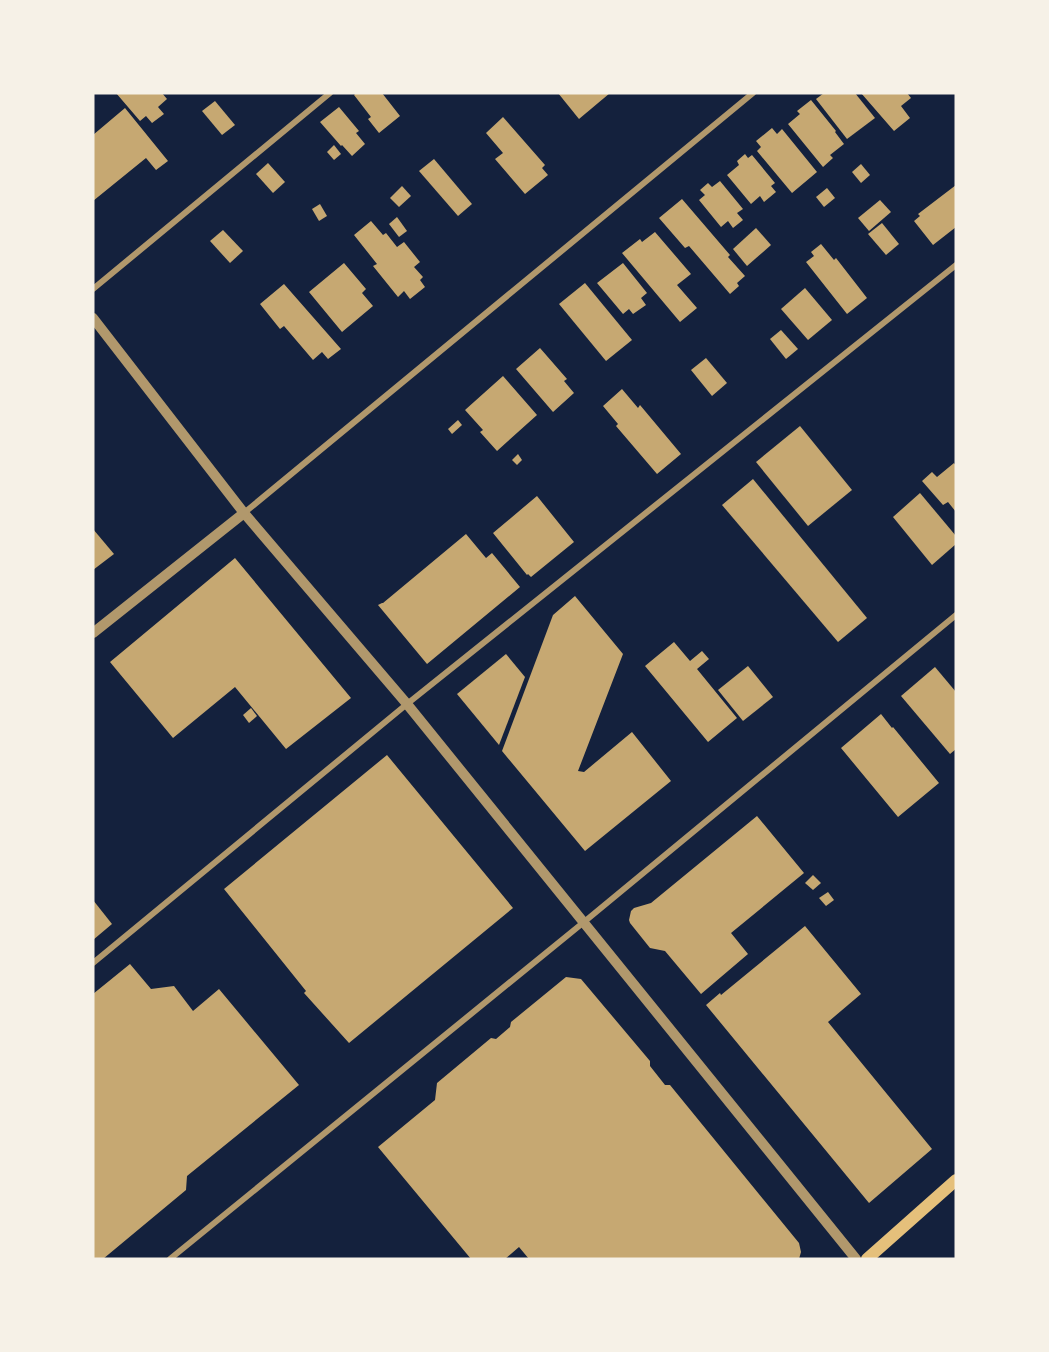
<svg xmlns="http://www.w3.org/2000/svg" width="1049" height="1352" viewBox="0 0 1049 1352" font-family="'Archivo Narrow',sans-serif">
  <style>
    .building { fill: #c6a872 }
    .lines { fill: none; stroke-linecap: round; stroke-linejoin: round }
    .minor { stroke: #b1986c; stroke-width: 6 }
    .tertiary { stroke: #b1986c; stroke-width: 10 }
    .secondary { stroke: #e5c07b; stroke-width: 12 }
  </style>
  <rect width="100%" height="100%" fill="#14213d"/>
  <!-- building -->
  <g class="building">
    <path d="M116,93H162L167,99L158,107L164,114L152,123L146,116L140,121Z"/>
    <path d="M356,93H382L400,116L379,133L368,119L371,117L354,95Z"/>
    <path d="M558,93H610L579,119Z"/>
    <path d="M824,93H855L875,118L847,139L816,99Z"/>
    <path d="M861,93H907L911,98L901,106L910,118L894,131Z"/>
    <path d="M811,100L836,131L835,132L844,144L830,155L833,158L823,167L788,124L800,114L797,111Z"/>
    <path d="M215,101L235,125L222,135L202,111Z"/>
    <path d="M339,107L359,131L356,133L365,144L352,156L342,145L341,146L320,122Z"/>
    <path d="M125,108L168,161L156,170L146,158L93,201V135Z"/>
    <path d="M503,117L545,165L542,168L548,175L525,194L495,159L503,153L486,133Z"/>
    <path d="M772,128L777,134L782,129L817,172L792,193L757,151L761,147L756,141Z"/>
    <path d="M334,145L341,154L334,160L327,152Z"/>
    <path d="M745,154L748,158L752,155L775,183L771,186L776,192L764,202L760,196L751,204L727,175L739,165L737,161Z"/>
    <path d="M434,159L472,204L458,216L419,171Z"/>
    <path d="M268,163L285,182L273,193L256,174Z"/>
    <path d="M861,164L870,175L861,183L852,172Z"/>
    <path d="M720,181L743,209L737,213L743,220L733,228L728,221L721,227L699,200L705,195L700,190L708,183L712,187Z"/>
    <path d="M956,185V227L933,245L914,221L920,216L918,214Z"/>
    <path d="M402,186L411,196L399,207L390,198Z"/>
    <path d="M827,188L835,198L824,207L816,197Z"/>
    <path d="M682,199L730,255L728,257L745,276L737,283L739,286L730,294L689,246L685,248L659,218Z"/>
    <path d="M880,200L891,212L869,231L858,218Z"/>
    <path d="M320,204L327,216L319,221L312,209Z"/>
    <path d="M397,217L407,231L399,237L389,224Z"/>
    <path d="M371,221L383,235L386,233L397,247L404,242L420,262L414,267L423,277L420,280L425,287L410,299L404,291L398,297L373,266L377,264L354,235Z"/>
    <path d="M882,223L899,244L886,255L868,234Z"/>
    <path d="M756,228L771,245L747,266L733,249Z"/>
    <path d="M223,230L243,251L230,263L210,241Z"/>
    <path d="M655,232L691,274L677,285L697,308L680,322L622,253L640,239L642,242Z"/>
    <path d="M821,244L834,260L836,258L867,298L847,314L806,262L814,256L811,252Z"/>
    <path d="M344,263L366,289L362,293L373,306L342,332L309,292Z"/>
    <path d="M623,263L647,293L641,298L646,305L633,314L629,309L623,314L597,283Z"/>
    <path d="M585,283L632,340L606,361L559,304Z"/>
    <path d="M284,284L341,349L328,359L322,352L313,360L284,326L280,329L260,304Z"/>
    <path d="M805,288L832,320L808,340L781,309Z"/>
    <path d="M781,330L798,349L786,359L770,339Z"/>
    <path d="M540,348L567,379L564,381L574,393L553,412L516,369Z"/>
    <path d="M706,358L727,383L712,396L691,370Z"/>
    <path d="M503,376L537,415L497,451L480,432L483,430L465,410Z"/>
    <path d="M622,389L638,408L640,405L681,454L657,474L616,426L618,424L603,406Z"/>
    <path d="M458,420L462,425L452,434L448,429Z"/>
    <path d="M800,426L852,490L808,526L756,462Z"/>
    <path d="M518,454L522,460L517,465L512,460Z"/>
    <path d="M954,463L956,466V512L948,502L943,505L922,481L932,472L937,477Z"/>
    <path d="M753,479L867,618L838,642L722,505Z"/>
    <path d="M920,493L956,536V544L932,565L893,517Z"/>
    <path d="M537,496L574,542L531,577L528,574L527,575L493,533Z"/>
    <path d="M93,529L114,554L93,570Z"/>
    <path d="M466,534L486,558L492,553L520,587L427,664L378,605L382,603H383Z"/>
    <path d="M235,558L351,698L286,749L235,687L173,738L110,662Z"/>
    <path d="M575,596L623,654L578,771L584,772L632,732L671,781L585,851L502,751L553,615Z"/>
    <path d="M674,642L690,661L702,651L709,659L697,669L737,718L708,742L645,666Z"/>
    <path d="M506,654L525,677L499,745L457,694Z"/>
    <path d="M748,666L773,697L743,721L718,690Z"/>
    <path d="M935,667L956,692V749L950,754L901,696Z"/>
    <path d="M251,708L257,716L249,723L243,715Z"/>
    <path d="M881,714L892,728L893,727L939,783L898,817L841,748Z"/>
    <path d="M387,755L513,908L349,1043L304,993L306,991L224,889Z"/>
    <path d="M757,816L804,873L731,933L748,954L701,994L665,951L650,948L630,923L629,920L631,911L634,908L651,903Z"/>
    <path d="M813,875L821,883L813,890L805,883Z"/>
    <path d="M828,892L834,900L826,906L819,898Z"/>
    <path d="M93,900L112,924L93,940Z"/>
    <path d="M805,926L861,994L828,1022L932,1149L869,1203L706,1005L720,993L721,995Z"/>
    <path d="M130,964L151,989L174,986L193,1011L219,989L299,1085L187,1176L186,1190L103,1259H93V994Z"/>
    <path d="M566,977L581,979L650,1061V1066L665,1085H670L799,1243L801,1252L799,1259H529L519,1247L505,1259H471L378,1147L435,1100L437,1083L491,1038L496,1039L510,1027L511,1022Z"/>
  </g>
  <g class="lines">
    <!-- minor -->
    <g class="minor">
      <path d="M93,289L330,93"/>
      <path d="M244,513L753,93"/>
      <path d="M93,963L407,704L956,265"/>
      <path d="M170,1259L584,922L956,615"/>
    </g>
    <!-- tertiary -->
    <g class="tertiary">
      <path d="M93,318L244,513L407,704L856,1259"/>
      <path d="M93,633L244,513"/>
    </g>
    <!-- secondary -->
    <path class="secondary" d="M867,1259L956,1180"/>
  </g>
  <!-- border -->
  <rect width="1049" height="1352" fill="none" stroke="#f6f1e7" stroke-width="189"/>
</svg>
